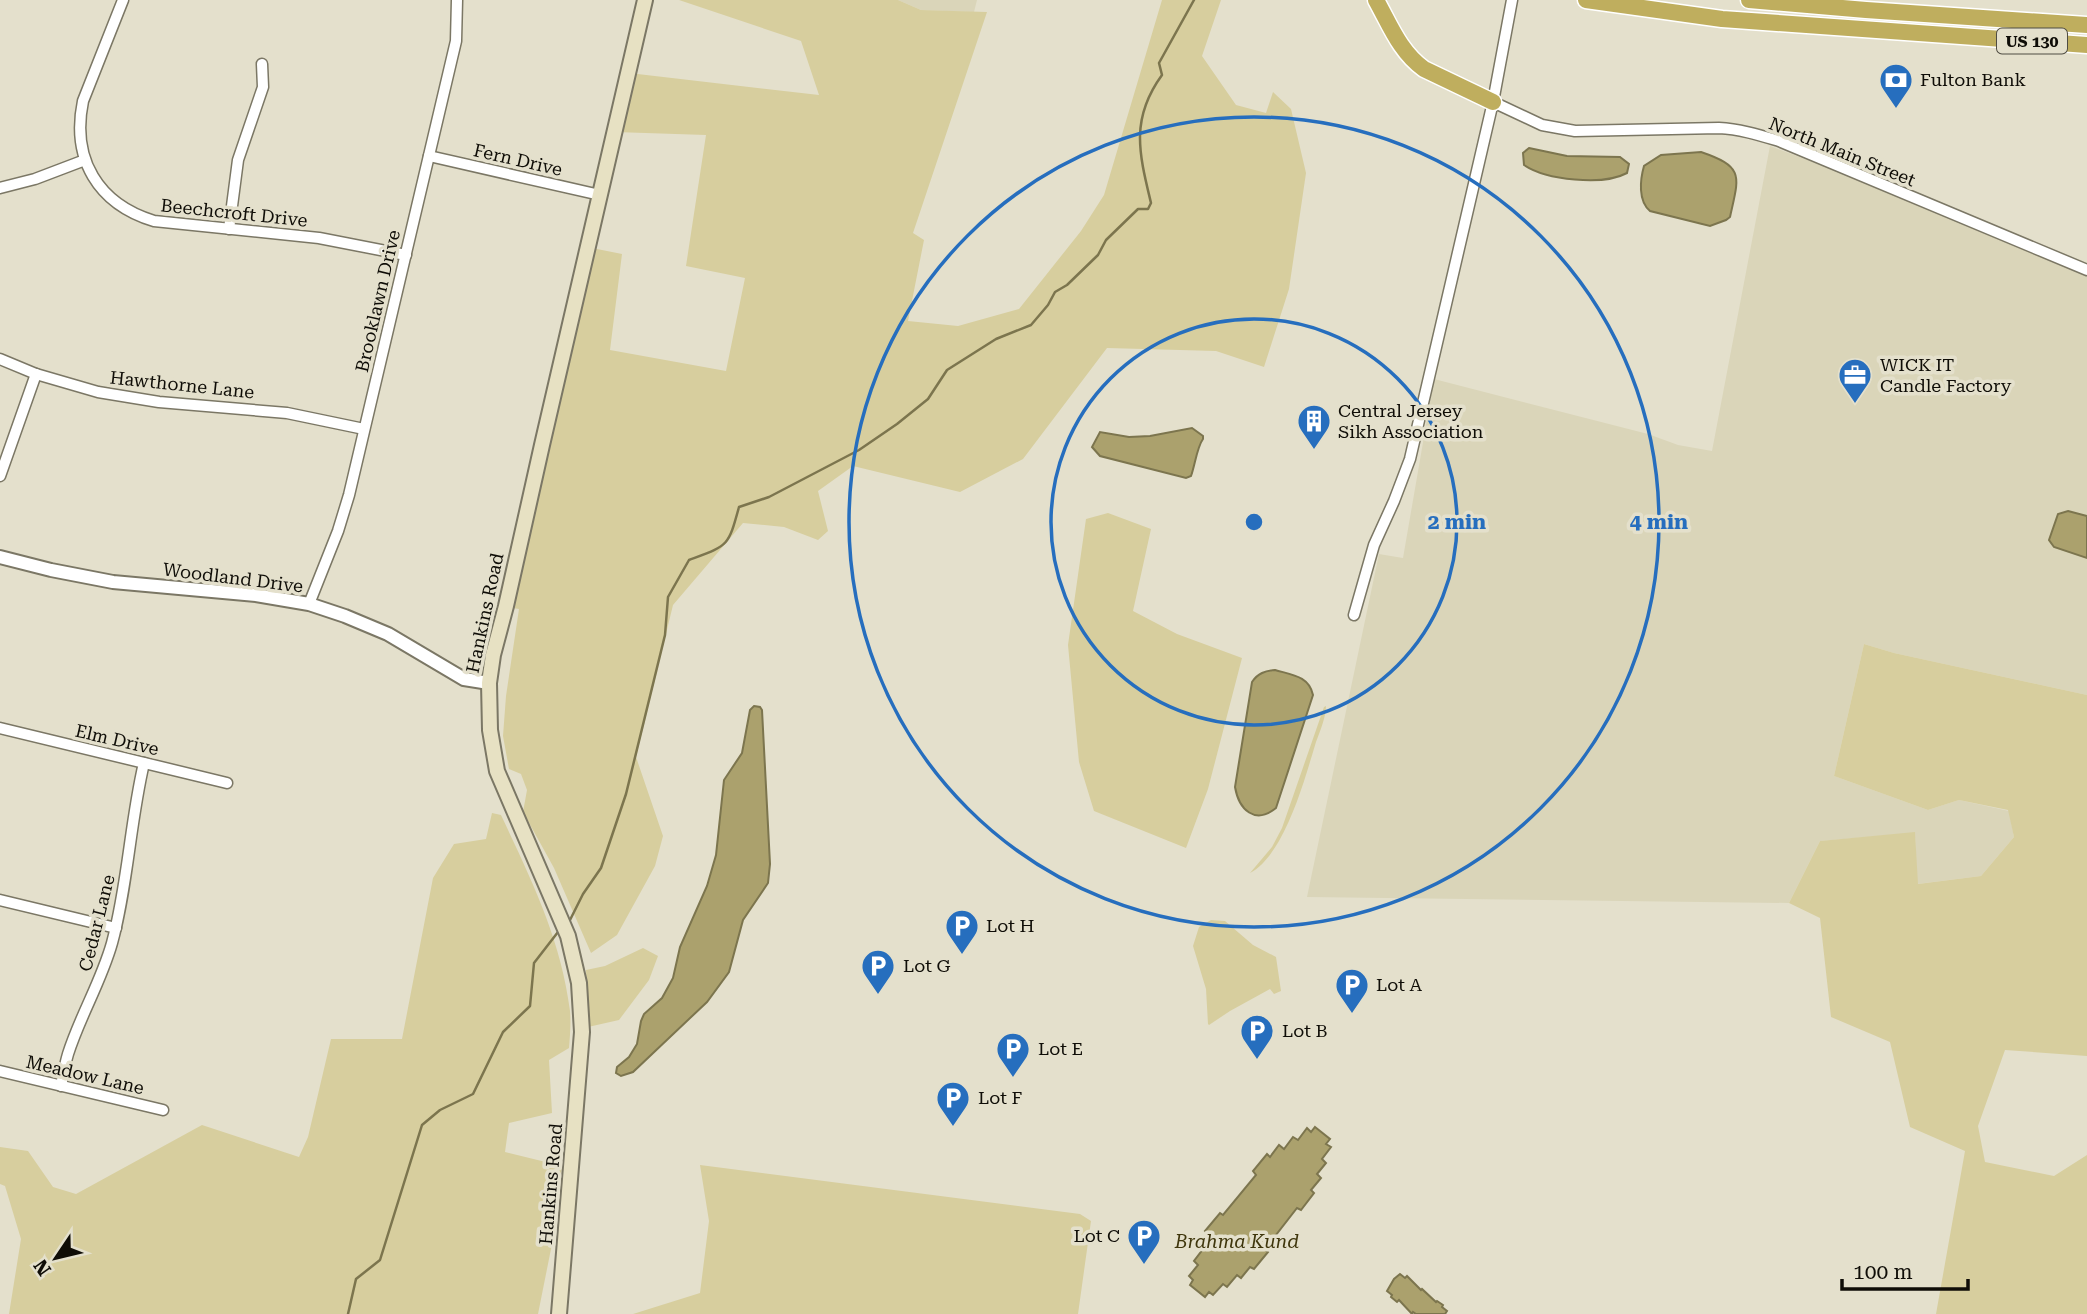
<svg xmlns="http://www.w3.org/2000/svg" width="2087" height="1314" viewBox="0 0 2087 1314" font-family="'Roboto Serif',serif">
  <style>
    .built { fill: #dad5b9 }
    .green { fill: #d7ce9e }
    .water { fill: #aba16d; stroke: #7c754e; stroke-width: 2 }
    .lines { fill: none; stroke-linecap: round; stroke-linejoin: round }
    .stream { stroke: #7c754e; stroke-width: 2.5 }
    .minor-casing { stroke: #7b7765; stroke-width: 13 }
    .tertiary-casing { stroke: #7b7765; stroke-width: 16 }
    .secondary-casing { stroke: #7b7765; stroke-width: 18 }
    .trunk-casing { stroke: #fff; stroke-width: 19 }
    .minor { stroke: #fff; stroke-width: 10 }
    .tertiary { stroke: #fff; stroke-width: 12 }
    .secondary { stroke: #e7e1c3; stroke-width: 14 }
    .trunk { stroke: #bfae5e; stroke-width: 16 }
    .ring { fill: none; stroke: #266ebe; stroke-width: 3.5 }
    .labels { text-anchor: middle; stroke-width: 7; stroke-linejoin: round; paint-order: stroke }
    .shield { fill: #e4e0cc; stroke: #4f4c42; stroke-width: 2 }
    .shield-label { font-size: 16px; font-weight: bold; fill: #0f0d07 }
    .poi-label { font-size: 18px; fill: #0f0d07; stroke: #e4e0cc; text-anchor: start }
    .street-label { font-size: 18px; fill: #0f0d07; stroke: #e4e0cc }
    .water-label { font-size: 19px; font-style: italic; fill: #3f360c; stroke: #e4e0cc }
    .centre { fill: #266ebe; stroke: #e4e0cc; stroke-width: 3.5 }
    .ring-label { font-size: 21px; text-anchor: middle; font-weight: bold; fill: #266ebe; stroke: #e4e0cc; stroke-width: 7; stroke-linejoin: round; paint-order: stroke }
  </style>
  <rect width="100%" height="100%" fill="#e4e0cc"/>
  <!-- built -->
  <g class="built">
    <path d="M898,0H977L974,12L921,10Z"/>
    <path d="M1770,146L1821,165L2087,275V695L1894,653L1864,644L1834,776L1928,810L1959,800L2009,811L2014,837L1981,876L1917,884L1915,833L1820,841L1789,903L1307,897L1379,554L1403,558L1434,379L1648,434L1678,445L1712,451Z"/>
  </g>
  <!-- green -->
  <g class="green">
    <path d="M679,0H898L921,10L987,12L913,233L924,240L908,321L958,326L1019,309L1081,231L1104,195L1162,0H1221L1202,56L1236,105L1266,113L1273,92L1291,109L1306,173L1289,289L1264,367L1216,351L1107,348L1023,459L960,492L853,466L818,491L828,531L818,540L784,527L743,523L673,605L636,757L663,836L655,866L617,935L591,953L554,868L523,812L527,790L521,774L509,769L503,736L506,696L519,609L506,607L587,247L622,254L610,350L726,371L745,278L686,266L706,135L615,132L629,73L819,95L801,41Z"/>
    <path d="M1108,513L1151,529L1133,611L1177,634L1242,658L1208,789L1186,848L1094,811L1079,762L1068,645L1086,519Z"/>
    <path d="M1864,644L1894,653L2087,695V1056L2005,1050L1978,1126L1985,1162L2054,1176L2087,1155V1314H1936L1965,1151L1910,1127L1890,1042L1831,1017L1820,918L1789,903L1820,841L1915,832L1918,884L1981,876L2014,837L2008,810L1959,800L1928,810L1834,776Z"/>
    <path d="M1326,706C1326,717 1320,731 1316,742C1306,775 1296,811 1279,841C1272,853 1262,867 1250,873L1272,847L1282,828L1324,707Z"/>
    <path d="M492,813L501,815C531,879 561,939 570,1011C571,1023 570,1036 569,1048L549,1060L552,1113L509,1123L505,1152L562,1166L551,1249L538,1314H9L21,1239L5,1186L0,1184V1147L28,1151L53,1187L76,1194L202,1125L299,1157L308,1137L331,1039H402L433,878L454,844L486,839Z"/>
    <path d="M1211,920L1225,921L1253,945L1276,957L1281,991L1274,994L1270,989L1230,1011L1209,1025L1208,1024L1206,989L1193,946L1199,927Z"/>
    <path d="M643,948L658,956L649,980L619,1020L588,1027L586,970L605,966Z"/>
    <path d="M700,1165L1080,1214L1091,1221L1078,1314H633L700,1293L709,1221Z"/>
  </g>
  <!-- water -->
  <g class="water">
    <path d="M1529,148L1567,156L1620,157L1629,164L1627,173C1603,186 1546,180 1524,165L1523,153Z"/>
    <path d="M1701,152C1745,167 1739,176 1730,217L1726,220L1710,226L1650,211C1638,201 1640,180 1644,166L1661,155Z"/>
    <path d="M1192,428L1203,436V439C1197,447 1195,465 1191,476L1186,478L1100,456L1092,447L1100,432L1129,437L1150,436Z"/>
    <path d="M2068,511L2087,516V558L2054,547L2049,540L2058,514Z"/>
    <path d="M1275,670C1292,675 1309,676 1313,695L1276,808C1255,825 1239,810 1235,787L1252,682C1258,673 1265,671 1275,670Z"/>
    <path d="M754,706L760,707L762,710L770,864L768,883L743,920L729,972L707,1002L633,1072L621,1076L616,1073L617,1067L629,1057L637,1044L641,1021L644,1014L662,998L673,978L680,947L707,886L716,855L724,780L742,753L750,710Z"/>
    <path d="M1315,1127L1330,1139L1326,1144L1331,1147L1322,1159L1326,1163L1317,1174L1321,1178L1311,1190L1314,1193L1301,1210L1297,1208L1265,1249L1268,1252L1254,1269L1250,1267L1241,1278L1237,1275L1227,1287L1223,1284L1213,1295L1209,1292L1205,1297L1190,1285L1193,1280L1189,1276L1198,1265L1194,1261L1203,1249L1199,1245L1208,1234L1205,1231L1220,1213L1223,1215L1256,1175L1253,1171L1267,1154L1270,1157L1279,1145L1284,1149L1293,1137L1298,1140L1307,1128L1311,1132Z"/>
    <path d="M1400,1274L1405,1278L1407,1276L1421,1290L1422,1289L1436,1302L1437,1301L1443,1305L1442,1307L1447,1311L1445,1314H1416L1413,1312L1412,1314L1399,1300L1397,1302L1391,1297L1392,1295L1387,1291L1394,1279Z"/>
  </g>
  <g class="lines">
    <!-- stream -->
    <g class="stream">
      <path d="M570,920L583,894L601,868L626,794L665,635L668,597L689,560C729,545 728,547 739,507L769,497L859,450L897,424L928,399L947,370L996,339L1031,325L1048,305L1055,292L1067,285L1098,255L1106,240L1138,209H1148L1151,203C1139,153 1130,119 1162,75L1159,63L1194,0"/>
      <path d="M348,1314L356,1279L380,1260L422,1125L440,1110L473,1094L503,1032L530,1006L534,963L558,932"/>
    </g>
    <defs>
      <g id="minor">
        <path d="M123,0L83,101C71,159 98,204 154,221L319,238L406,255"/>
        <path d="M1493,102L1542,125L1575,131L1719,128C1740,129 1759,135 1779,141L2087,270"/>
        <path d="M429,156L600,195"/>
        <path d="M0,188L35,179L85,160"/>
        <path d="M229,229L238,160L263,87L262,64"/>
        <path d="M0,359L36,374L98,392L159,402L287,413L364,429"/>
        <path d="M0,476L36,374"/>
        <path d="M309,604L338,531L349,495L456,41L457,0"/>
        <path d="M1354,615L1374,545L1394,501L1410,459L1493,102L1512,0"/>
        <path d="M0,728L227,783"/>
        <path d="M0,900L116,928"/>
        <path d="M0,1071L163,1110"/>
        <path d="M61,1086C63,1075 65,1064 68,1054C80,1016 101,982 112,943C128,884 130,822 144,763"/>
      </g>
      <path id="tertiary" d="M0,557L51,570L113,582L256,595L309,604L345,616L388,634L464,679L489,683"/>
      <path id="secondary" d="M559,1314L582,1032L579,983L568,936L497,771L490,730L489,683L493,655L506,606L542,445L645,0"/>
      <g id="trunk">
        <path d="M1376,0C1390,25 1400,52 1424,69L1493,102"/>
        <path d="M1586,0L1722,19L2087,45"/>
        <path d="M1749,0L1866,10L2087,25"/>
      </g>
    </defs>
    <!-- minor casing -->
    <use href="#minor" class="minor-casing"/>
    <!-- tertiary casing -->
    <use href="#tertiary" class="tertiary-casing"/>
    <!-- secondary casing -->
    <use href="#secondary" class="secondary-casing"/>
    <!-- trunk casing -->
    <use href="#trunk" class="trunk-casing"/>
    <!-- minor -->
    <use href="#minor" class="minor"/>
    <!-- tertiary -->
    <use href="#tertiary" class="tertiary"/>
    <!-- secondary -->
    <use href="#secondary" class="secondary"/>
    <!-- trunk -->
    <use href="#trunk" class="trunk"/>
  </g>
  <!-- distance rings -->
  <g class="ring">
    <circle cx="1254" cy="522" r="203"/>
    <circle cx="1254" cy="522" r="405"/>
  </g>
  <!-- icons -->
  <defs>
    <symbol id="bank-pin" viewBox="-11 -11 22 30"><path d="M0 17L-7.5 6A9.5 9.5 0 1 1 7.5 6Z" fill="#266ebe" stroke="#e4e0cc"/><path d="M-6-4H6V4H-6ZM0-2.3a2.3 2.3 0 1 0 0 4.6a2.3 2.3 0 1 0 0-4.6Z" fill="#fff"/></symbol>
    <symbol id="office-pin" viewBox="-11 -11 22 30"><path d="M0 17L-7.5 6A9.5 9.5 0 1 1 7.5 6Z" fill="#266ebe" stroke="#e4e0cc"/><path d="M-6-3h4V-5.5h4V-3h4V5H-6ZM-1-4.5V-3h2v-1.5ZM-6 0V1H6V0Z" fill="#fff"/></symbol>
    <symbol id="building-pin" viewBox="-11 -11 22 30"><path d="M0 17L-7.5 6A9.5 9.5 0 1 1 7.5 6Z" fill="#266ebe" stroke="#e4e0cc"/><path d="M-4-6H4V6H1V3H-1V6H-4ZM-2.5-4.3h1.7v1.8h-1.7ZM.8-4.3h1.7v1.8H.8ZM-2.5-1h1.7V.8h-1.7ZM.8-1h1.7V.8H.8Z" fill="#fff"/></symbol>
    <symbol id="parking-pin" viewBox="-11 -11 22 30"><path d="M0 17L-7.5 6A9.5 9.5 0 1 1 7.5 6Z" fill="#266ebe" stroke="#e4e0cc"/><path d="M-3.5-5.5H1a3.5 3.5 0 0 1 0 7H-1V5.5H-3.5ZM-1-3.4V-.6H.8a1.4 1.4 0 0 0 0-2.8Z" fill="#fff"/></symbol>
  </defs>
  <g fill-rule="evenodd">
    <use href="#bank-pin" x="1877" y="61" width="38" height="52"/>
    <use href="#office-pin" x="1836" y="356" width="38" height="52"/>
    <use href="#building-pin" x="1295" y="402" width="38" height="52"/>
    <use href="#parking-pin" x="943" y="907" width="38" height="52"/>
    <use href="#parking-pin" x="859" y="947" width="38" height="52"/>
    <use href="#parking-pin" x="1333" y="966" width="38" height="52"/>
    <use href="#parking-pin" x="1238" y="1012" width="38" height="52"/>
    <use href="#parking-pin" x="994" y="1030" width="38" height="52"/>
    <use href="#parking-pin" x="934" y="1079" width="38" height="52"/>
    <use href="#parking-pin" x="1125" y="1217" width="38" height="52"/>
  </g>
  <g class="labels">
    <!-- shield labels -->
    <rect class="shield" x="1997" y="28.5" width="70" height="25" rx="5"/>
    <g class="shield-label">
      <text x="2032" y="47">US 130</text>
    </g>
    <!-- poi labels -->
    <g class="poi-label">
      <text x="1920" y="86">Fulton Bank</text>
      <text x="1880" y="371">WICK IT<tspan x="1880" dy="21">Candle Factory</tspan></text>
      <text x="1338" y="417">Central Jersey<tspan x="1338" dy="21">Sikh Association</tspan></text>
      <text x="986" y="932">Lot H</text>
      <text x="903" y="972">Lot G</text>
      <text x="1376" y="991">Lot A</text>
      <text x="1282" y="1037">Lot B</text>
      <text x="1038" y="1055">Lot E</text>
      <text x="978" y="1104">Lot F</text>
      <text x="1120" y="1242" text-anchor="end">Lot C</text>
    </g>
    <!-- street labels -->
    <g class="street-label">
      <text transform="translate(1842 152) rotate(22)" y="6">North Main Street</text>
      <text transform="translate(518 160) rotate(13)" y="6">Fern Drive</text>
      <text transform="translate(234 213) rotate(6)" y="6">Beechcroft Drive</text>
      <text transform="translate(378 301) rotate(-77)" y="6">Brooklawn Drive</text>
      <text transform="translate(182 385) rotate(6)" y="6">Hawthorne Lane</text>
      <text transform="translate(233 578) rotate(7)" y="6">Woodland Drive</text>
      <text transform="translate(485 613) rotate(-78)" y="6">Hankins Road</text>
      <text transform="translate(117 740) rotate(13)" y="6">Elm Drive</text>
      <text transform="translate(97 923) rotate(-76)" y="6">Cedar Lane</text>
      <text transform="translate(85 1075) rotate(13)" y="6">Meadow Lane</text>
      <text transform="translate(551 1184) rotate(-85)" y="6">Hankins Road</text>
    </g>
    <!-- water labels -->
    <g class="water-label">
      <text x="1237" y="1248">Brahma Kund</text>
    </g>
  </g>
  <circle cx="1254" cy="522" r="10" class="centre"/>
  <g class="ring-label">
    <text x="1457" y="529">2 min</text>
    <text x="1659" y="529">4 min</text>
  </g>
  <!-- north arrow -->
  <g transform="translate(56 1258) rotate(235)" stroke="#e4e0cc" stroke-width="5" paint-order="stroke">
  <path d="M0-5L12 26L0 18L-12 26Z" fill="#0f0d07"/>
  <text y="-10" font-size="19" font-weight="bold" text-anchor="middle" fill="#0f0d07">N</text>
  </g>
  <!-- scale -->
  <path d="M1842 1279v10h126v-10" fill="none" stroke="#0f0d07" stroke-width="3.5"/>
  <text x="1853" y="1279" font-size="21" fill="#0f0d07" stroke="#e4e0cc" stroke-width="5" paint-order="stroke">100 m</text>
</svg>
